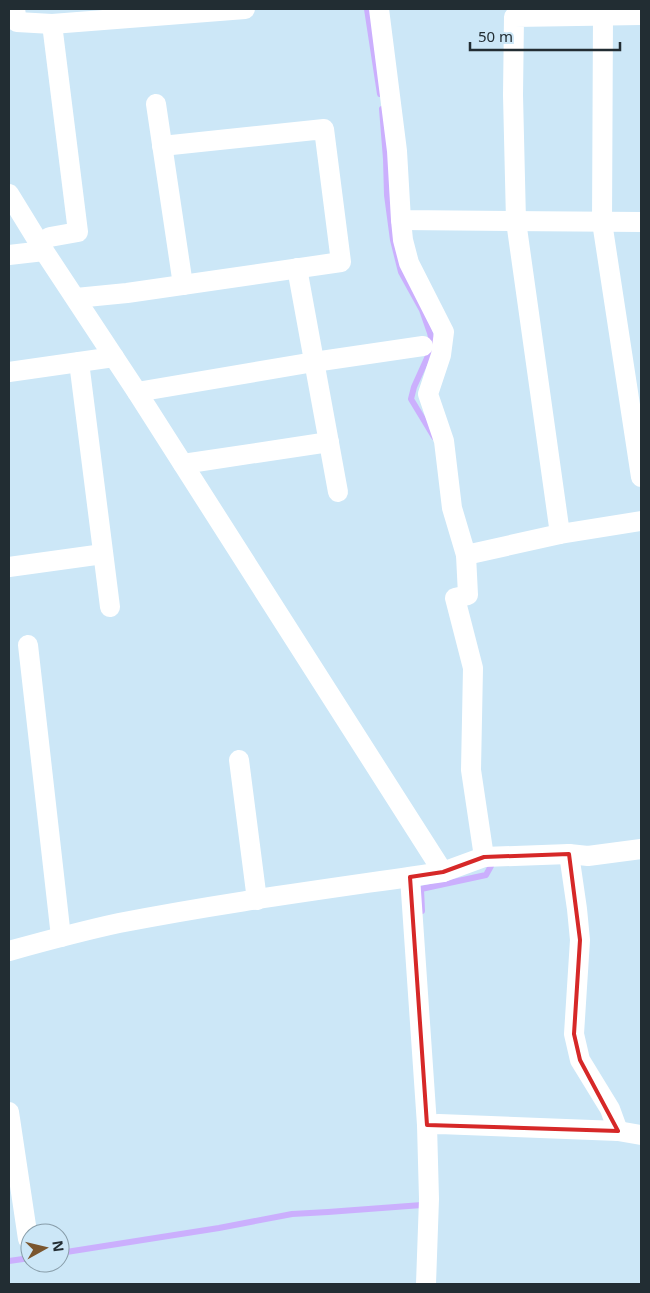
<svg xmlns="http://www.w3.org/2000/svg" width="650" height="1293" viewBox="0 0 650 1293" font-family="'Noto Sans',sans-serif">
  <style>
    .lines { fill: none; stroke-linecap: round; stroke-linejoin: round }
    .stream { stroke: #cbaffd; stroke-width: 6 }
    .street { stroke: #fff; stroke-width: 20 }
    .marked { fill: none; stroke: #d62828; stroke-width: 4; stroke-linejoin: round }
  </style>
  <rect width="100%" height="100%" fill="#cce7f7"/>
  <g class="lines">
    <!-- stream -->
    <g class="stream">
      <path d="M367,9L380,94"/>
      <path d="M382,109L386,159L387,195L393,240L401,272L422,310L430,333L433,345L414,387L411,399L434,437"/>
      <path d="M422,911L421,889L486,875L491,866L490,859"/>
      <path d="M60,1253L219,1228L292,1214L328,1212L422,1205"/>
      <path d="M9,1261L30,1258"/>
    </g>
    <!-- street -->
    <g class="street">
      <path d="M15,9L17,22L52,24L245,9"/>
      <path d="M379,9L397,151L401,220L641,222"/>
      <path d="M603,15L602,222L641,477"/>
      <path d="M641,15L514,17L513,95L516,221L560,534L641,521"/>
      <path d="M156,104L183,285"/>
      <path d="M9,194L44,251L137,392L443,872"/>
      <path d="M401,220L403,240L409,263L444,332L441,355L428,394L444,441L452,508L466,555L560,534"/>
      <path d="M39,243L50,237L78,232L52,24"/>
      <path d="M9,255L44,251"/>
      <path d="M297,268L338,492"/>
      <path d="M76,298L127,293L341,262L324,129L162,146"/>
      <path d="M79,362L110,607"/>
      <path d="M9,372L114,357"/>
      <path d="M137,392L314,362L423,346"/>
      <path d="M183,464L329,442"/>
      <path d="M466,555L468,595L455,598L473,668L471,770L484,857"/>
      <path d="M9,567L103,554"/>
      <path d="M28,645L61,937"/>
      <path d="M239,760L257,900"/>
      <path d="M569,854L577,909L580,940L574,1034L580,1060L610,1109L618,1131"/>
      <path d="M410,877L427,1125L429,1199L426,1284"/>
      <path d="M9,951C45,941 82,931 119,923C226,902 335,888 443,872L484,857L569,854L588,856L641,849"/>
      <path d="M9,1112L28,1239"/>
      <path d="M427,1125L439,1124L618,1131L641,1135"/>
    </g>
  </g>
  <!-- marked area -->
  <path class="marked" d="M569,854L580,940L574,1034L580,1060L618,1131L427,1125L410,877L443,872L484,857Z"/>
  <!-- border -->
  <rect width="650" height="1293" fill="none" stroke="#222d33" stroke-width="20"/>
  <!-- north arrow -->
  <g transform="translate(45 1248) rotate(82)"><circle r="24" fill="#cce7f7" stroke="#889da9"/>
  <path d="M0-4L9 19L0 12L-9 19Z" fill="#7a562f"/>
  <text y="-8" font-size="14" font-weight="bold" text-anchor="middle" fill="#222d33">N</text>
  </g>
  <!-- scale -->
  <path d="M470 42v8h150v-8" fill="none" stroke="#222d33" stroke-width="2.5"/>
  <text x="478" y="42" font-size="15" fill="#222d33" stroke="#cce7f7" stroke-width="4" paint-order="stroke">50 m</text>
</svg>
